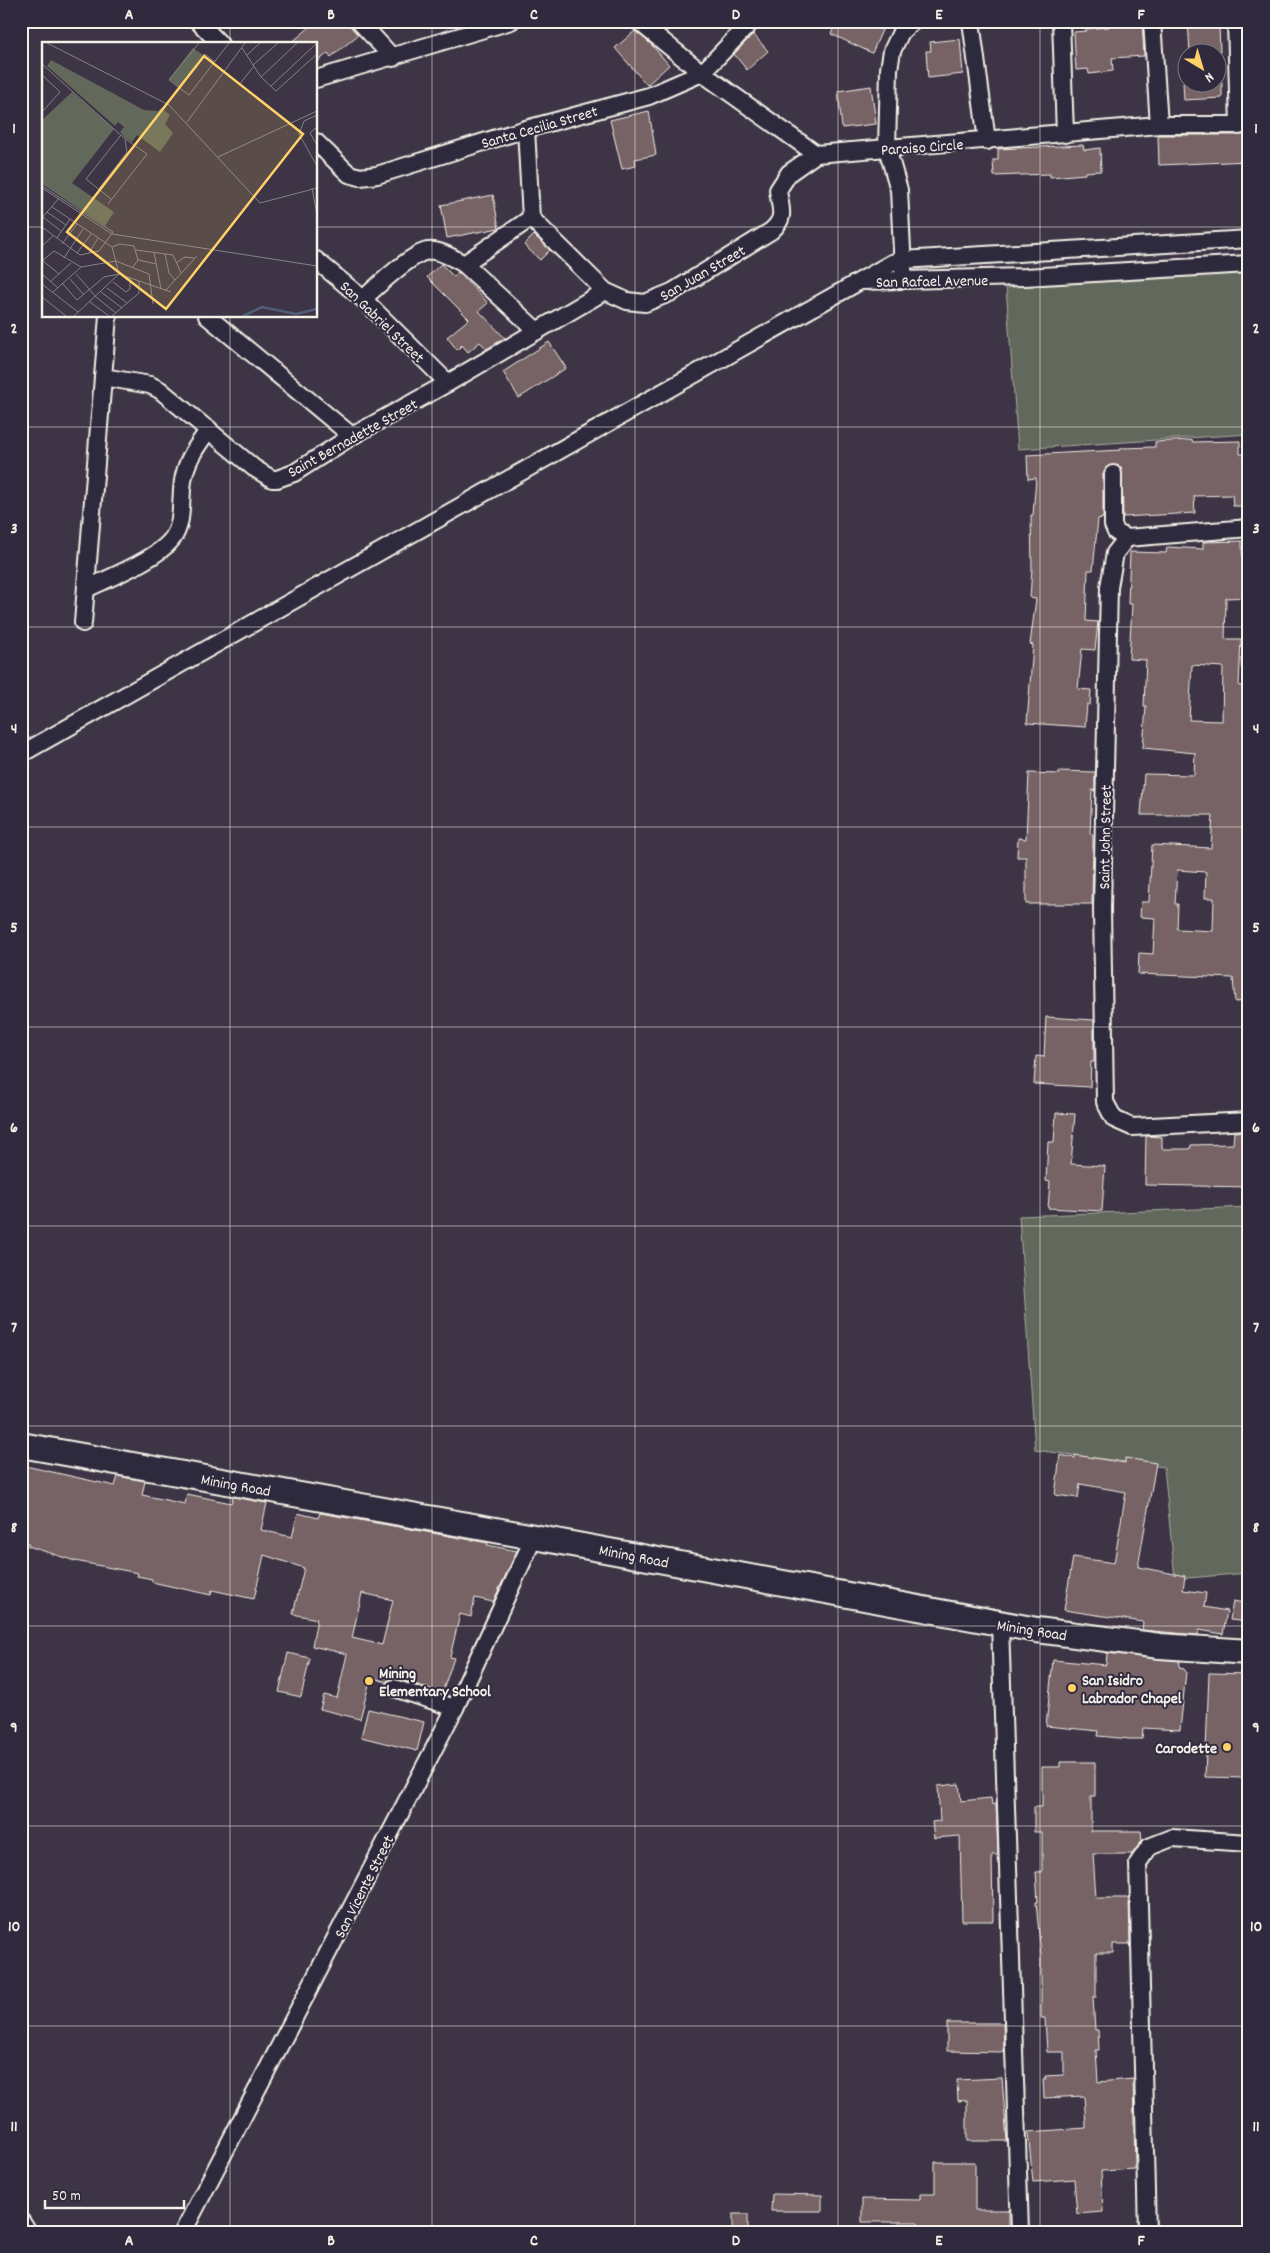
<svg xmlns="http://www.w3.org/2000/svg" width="1270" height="2253" viewBox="0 0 1270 2253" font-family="Dekko,sans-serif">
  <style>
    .green { fill: #62695b; stroke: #abada2 }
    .building { fill: #776265; stroke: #f4f1e8; fill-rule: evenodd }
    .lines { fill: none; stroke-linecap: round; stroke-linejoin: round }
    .street-casing { stroke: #f4f1e8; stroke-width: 20 }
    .secondary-casing { stroke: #f4f1e8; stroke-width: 28 }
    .street { stroke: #2f2a3d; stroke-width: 16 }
    .secondary { stroke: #2f2a3d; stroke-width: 24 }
    .grid { fill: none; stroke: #f4f1e8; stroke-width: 1; stroke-opacity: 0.55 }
    .poi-dot { fill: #ffd166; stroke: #2f2a3d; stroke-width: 2 }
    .labels { text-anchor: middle; stroke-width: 4; stroke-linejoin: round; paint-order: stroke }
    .street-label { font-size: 16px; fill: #f4f1e8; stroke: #2f2a3d }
    .poi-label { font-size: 16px; font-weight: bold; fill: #f4f1e8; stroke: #2f2a3d; text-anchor: start }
    .inset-river { fill: none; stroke: #515e7a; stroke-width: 2.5 }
    .inset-road { fill: none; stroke: #868086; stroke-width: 1 }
    .view { fill: #ffd166; fill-opacity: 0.15; stroke: #ffd166; stroke-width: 2.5 }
    .inset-edge { fill: none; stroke: #f4f1e8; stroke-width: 2.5 }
    .neatline { fill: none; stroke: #f4f1e8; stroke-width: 2 }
    .grid-label { font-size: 16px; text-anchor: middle; font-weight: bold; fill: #f4f1e8 }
  </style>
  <rect width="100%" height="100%" fill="#3d3545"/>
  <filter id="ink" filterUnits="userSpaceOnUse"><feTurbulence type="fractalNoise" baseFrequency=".02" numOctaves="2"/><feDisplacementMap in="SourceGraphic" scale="10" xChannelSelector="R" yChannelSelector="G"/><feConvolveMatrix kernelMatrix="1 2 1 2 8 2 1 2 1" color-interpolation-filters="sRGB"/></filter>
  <g filter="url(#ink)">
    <!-- green -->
    <g class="green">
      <path d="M1249,273V434L1018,449L1006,287Z"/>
      <path d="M1249,1207V1573L1175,1579L1164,1467L1035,1450L1019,1216Z"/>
    </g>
    <!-- building -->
    <g class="building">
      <path d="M317,21H349L351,27L358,35L331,57L328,53L316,63V44H290Z"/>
      <path d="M837,21H886L872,53L831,34Z"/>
      <path d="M1109,21H1142L1144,56L1112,58L1113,71L1089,74L1088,69L1076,70L1074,32L1086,31V29L1109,27Z"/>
      <path d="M1188,21H1210V25H1219L1220,52H1190Z"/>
      <path d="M635,31L651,44L669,65L647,85L615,48Z"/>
      <path d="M753,34L768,51L747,70L734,54Z"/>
      <path d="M960,39L963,74L928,78L926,51H931L930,42Z"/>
      <path d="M1183,82H1222V98L1184,100Z"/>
      <path d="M871,86L876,124L842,128L838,91Z"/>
      <path d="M649,111L656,155L635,159L636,166L622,169L610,120Z"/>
      <path d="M1158,135H1249V161L1159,165Z"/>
      <path d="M1083,145L1084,150L1100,148L1101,171L1085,172V174L1050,177V174L994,176L993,160H998V149Z"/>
      <path d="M493,195L499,228L447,238L441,205Z"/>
      <path d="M534,235L550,250L540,260L524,245Z"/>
      <path d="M441,264L454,277L458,272L488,303L479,311L505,338L487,349L480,342L468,352L462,345L457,350L447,337L469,319L427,277Z"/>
      <path d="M549,342L566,368L519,398L503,372Z"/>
      <path d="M1192,440V442L1240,441V454H1249V506H1233L1232,495L1194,496L1195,513L1123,517L1122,469L1118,465L1108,466L1103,474V518L1098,519L1093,570H1088L1086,621L1098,622L1095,650L1082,649L1078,689L1091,690L1090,705L1087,704L1085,727L1027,723L1033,645L1030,644L1036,599L1030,598L1032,568L1031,515H1033L1036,478L1028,479L1027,455L1121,450V448L1155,447V442Z"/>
      <path d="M1242,541L1243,578H1249V597L1226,598L1225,639H1241L1239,686H1249V1001L1235,1002L1233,978L1138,974L1139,953L1153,954L1155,918L1140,917L1141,902H1149L1152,845L1211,848L1213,815H1141L1144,774L1194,775L1195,753L1143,748L1146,706H1144L1146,660L1129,659L1132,604H1128L1130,552L1166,553L1167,547L1203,549V542ZM1192,665L1223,667L1222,721L1189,720ZM1177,870L1206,872L1205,898H1214L1213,931L1177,929L1178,904H1175Z"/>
      <path d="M1059,771L1095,772V791L1092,790L1090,834H1093V842L1092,904H1026V857H1017L1018,838L1026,839L1029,773L1059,774Z"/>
      <path d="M1046,1017L1094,1020V1062H1091L1090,1087L1034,1084L1036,1056L1044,1057Z"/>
      <path d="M1056,1113L1075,1114L1071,1164L1105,1166L1102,1211L1048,1208L1050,1182L1046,1181L1048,1142H1054Z"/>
      <path d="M1249,1131V1187L1145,1185L1146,1136L1162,1137V1149H1190L1191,1145L1233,1144L1234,1132Z"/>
      <path d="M1060,1455L1075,1458V1455L1125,1463V1458L1156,1463L1138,1567L1185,1576L1183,1590L1206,1593L1204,1607L1227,1611L1223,1634L1199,1630L1198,1635L1142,1630L1143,1622L1064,1610L1073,1557L1114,1563L1126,1492L1080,1484L1078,1498L1055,1495Z"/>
      <path d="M21,1465L115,1486L118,1476L145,1481L142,1495L185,1504L187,1494L231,1503L233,1497L267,1503L261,1530L292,1537L298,1513L318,1518L320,1513L488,1543L487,1545L517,1551L493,1602L475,1598L471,1617L460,1614L450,1657L454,1658L442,1693L397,1678H391L386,1682L371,1677L360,1719L320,1709L324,1695L337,1698L347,1654L312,1646L317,1619L293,1614L304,1568L264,1555L254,1599L212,1590L211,1595L152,1582V1579L137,1576L138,1573L75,1561L28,1546V1543L21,1541ZM362,1593L393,1600L382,1645L352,1638Z"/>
      <path d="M1233,1601L1249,1604V1622L1230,1620Z"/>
      <path d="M288,1653L310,1658L301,1697L279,1692Z"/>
      <path d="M1107,1653L1180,1661L1179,1668L1184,1669L1186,1672L1180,1730L1143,1728L1142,1739H1130L1098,1736L1099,1731L1046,1726L1053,1660L1106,1665Z"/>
      <path d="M1209,1673L1249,1674L1246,1778L1205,1777Z"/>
      <path d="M368,1709L424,1722L417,1751L361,1737Z"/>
      <path d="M1060,1762H1095V1796H1091V1831H1141L1142,1841L1132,1854H1093L1096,1898H1129L1130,1944H1113V1953H1096V1997H1093L1095,2030H1098L1099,2050H1096L1098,2082L1133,2079L1135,2169L1101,2171L1103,2212L1077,2214L1074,2179L1033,2182L1028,2132L1086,2128V2125L1084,2096L1044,2098L1043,2079H1046L1045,2076L1064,2075V2052H1047L1045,2018H1041V1956L1036,1902H1038L1036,1872H1042V1832H1034V1807H1042V1767H1060Z"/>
      <path d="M959,1784L961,1801L991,1798L992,1805L996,1804L998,1855H992L993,1921H962L960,1836L934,1838L932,1822L940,1821L938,1786Z"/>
      <path d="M947,2023H1003L1004,2052L947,2051Z"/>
      <path d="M1002,2078L1007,2141H967V2100L958,2101L957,2080Z"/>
      <path d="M935,2162H975V2210H1009V2232H918V2222H862V2199L920,2200V2194H935Z"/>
      <path d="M772,2194L822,2195V2211H771Z"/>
      <rect x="733" y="2214" width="15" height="18"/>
    </g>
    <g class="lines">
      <defs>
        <g id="street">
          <path d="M198,21L220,44"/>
          <path d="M359,21L393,58"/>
          <path d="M638,21L702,73L816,154L1159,125H1249"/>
          <path d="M971,21L987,141"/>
          <path d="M1061,21L1065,134"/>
          <path d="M1152,21L1159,125"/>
          <path d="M1236,21L1239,126"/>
          <path d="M316,79L511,21"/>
          <path d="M526,129L531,218L605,291L627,301L645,303L672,292L771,231C787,217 780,209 778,190L789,173L816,154"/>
          <path d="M316,142L349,174L360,177L377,175L526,129L649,96L702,73L752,21"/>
          <path d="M316,260L363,299L448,383"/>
          <path d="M464,264L537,331"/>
          <path d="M903,270L899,190L887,148L889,69L892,51L901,32L913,21"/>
          <path d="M862,281L1025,277L1249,264"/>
          <path d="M363,299C376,287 412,253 428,251C439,249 455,259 464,264L531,218"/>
          <path d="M207,316L352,436"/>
          <path d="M103,377L150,385L160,390L254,468L272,479H277L294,473L352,436L448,383L605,291"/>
          <path d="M1113,474V525L1116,532L1127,538L1249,528"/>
          <path d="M1127,538L1115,553L1109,587L1102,908L1105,1102L1114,1119L1132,1127L1249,1121"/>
          <path d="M86,589C109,578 157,559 172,539C186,521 178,493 185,472C189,456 200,442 209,429"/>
          <path d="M83,623L108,316"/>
          <path d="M21,754L892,263L902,260L1249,239"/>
          <path d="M1000,1624L1020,2232"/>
          <path d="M394,1688L455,1708"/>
          <path d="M21,2221L28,2232"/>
          <path d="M183,2232L455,1708L534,1537"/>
          <path d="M1147,2232L1138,1863L1149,1847L1172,1838L1249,1843"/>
        </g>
        <path id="secondary" d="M21,1445L534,1537L1037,1630L1160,1646L1249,1652"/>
      </defs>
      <!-- street casing -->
      <use href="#street" class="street-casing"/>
      <!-- secondary casing -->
      <use href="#secondary" class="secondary-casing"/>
      <!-- street -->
      <use href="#street" class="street"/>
      <!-- secondary -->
      <use href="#secondary" class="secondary"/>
    </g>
  </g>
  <!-- grid -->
  <path class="grid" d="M230,21V44M432,21V2232M635,21V2232M838,21V2232M1040,21V2232M21,227H44M316,227H1249M230,316V2232M21,427H1249M21,627H1249M21,827H1249M21,1027H1249M21,1226H1249M21,1426H1249M21,1626H1249M21,1826H1249M21,2026H1249"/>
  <!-- markers -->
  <g class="poi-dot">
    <circle cx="369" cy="1681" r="5"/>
    <circle cx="1072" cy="1688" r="5"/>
    <circle cx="1227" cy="1747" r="5"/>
  </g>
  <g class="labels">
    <!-- street labels -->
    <g class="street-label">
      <text transform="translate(539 126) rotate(-16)" y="6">Santa Cecilia Street</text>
      <text transform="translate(922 146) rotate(-4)" y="6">Paraiso Circle</text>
      <text transform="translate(702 272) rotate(-30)" y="6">San Juan Street</text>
      <text transform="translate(932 280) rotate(-1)" y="6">San Rafael Avenue</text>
      <text transform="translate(383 321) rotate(44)" y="6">San Gabriel Street</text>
      <text transform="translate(352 437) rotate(-29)" y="6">Saint Bernadette Street</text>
      <text transform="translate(1104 837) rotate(-89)" y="6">Saint John Street</text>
      <text transform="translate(236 1484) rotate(10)" y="6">Mining Road</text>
      <text transform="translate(634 1555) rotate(11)" y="6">Mining Road</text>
      <text transform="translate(1032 1629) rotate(9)" y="6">Mining Road</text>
      <text transform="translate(363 1886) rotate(-63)" y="6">San Vicente Street</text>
    </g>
    <!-- poi labels -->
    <g class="poi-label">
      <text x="379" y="1678">Mining<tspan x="379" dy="18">Elementary School</tspan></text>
      <text x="1082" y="1685">San Isidro<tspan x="1082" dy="18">Labrador Chapel</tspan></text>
      <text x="1217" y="1753" text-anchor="end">Carodette</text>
    </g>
  </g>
  <!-- overview -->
  <g transform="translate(42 42)">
    <rect width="275" height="275" fill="#3d3545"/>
    <path d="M151,6L161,13L137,45L127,37ZM9,18L102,68L116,69L119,66L128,73L123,82L131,91L118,110L95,93L90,100L83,96L78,90L82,85L76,80L73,84L5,24ZM30,50L72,87L30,141L72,170L63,184L0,142V78Z" fill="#62695b"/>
    <path class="inset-river" d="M201,274L220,265L254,272L275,267"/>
    <path class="inset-road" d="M5,1L127,63L218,161L275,146M157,1L127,38L147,53L187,1M200,6L219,35L255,1M205,13L218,1M0,22L82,96L105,112L66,162M211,23L236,1M0,33L18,50L0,70M219,35L234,49L275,12M197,43L212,24M229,44L275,1M125,61L163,12L173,20M275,73L262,79L257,92L275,124M145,80L203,1M275,85L268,91L275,103M176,115L275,69M0,144L71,190M0,146L70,192L275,224M270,146L275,173M56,148L85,110L83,98M69,157L44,137L79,93M10,165L70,205L77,232L32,274M5,170L24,183M1,175L19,189M0,176L17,156M0,185L38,213L57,209L71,190M15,196L28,177M20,202L35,182M0,204L12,193M70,205L78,202L92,204L96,218L91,225M94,208L131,213L139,231M112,210L119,247M35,211L49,192M47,211L56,196M123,212L127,231L133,238M22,216L41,187M96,218L114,222M0,219L12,209L39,225M1,219L17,232M134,221L143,215L152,216M0,232L16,246M34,232L54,255L74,271M28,237L42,253M9,239L29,221M71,240L84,250L88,247V235M0,242L36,270M21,242L35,258L62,235L77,232L129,250M65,246L85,261M123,249L155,214M11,250L39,225L74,219L107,232L111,262M59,250L80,266M0,255L24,274M48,260L67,274M70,274L97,251V239"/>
    <path class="view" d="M162,14L261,92L124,267L25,190Z"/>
    <rect width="275" height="275" class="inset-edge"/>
  </g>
  <!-- margin -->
  <rect width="1270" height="2253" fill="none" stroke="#2f2a3d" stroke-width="55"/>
  <!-- north arrow -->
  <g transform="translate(1202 68) rotate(142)"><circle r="24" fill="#2f2a3d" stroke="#7e7a81"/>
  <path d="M0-4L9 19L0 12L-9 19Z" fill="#ffd166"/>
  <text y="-8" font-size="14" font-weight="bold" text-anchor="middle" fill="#f4f1e8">N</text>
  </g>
  <!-- scale -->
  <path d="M45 2200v8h139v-8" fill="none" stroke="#f4f1e8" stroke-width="2.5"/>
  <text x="52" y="2200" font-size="15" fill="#f4f1e8" stroke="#2f2a3d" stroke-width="4" paint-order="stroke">50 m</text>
  <rect x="28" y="28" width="1214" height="2198" class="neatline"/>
  <g class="grid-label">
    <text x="129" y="19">A</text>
    <text x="331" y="19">B</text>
    <text x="534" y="19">C</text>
    <text x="736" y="19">D</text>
    <text x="939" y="19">E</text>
    <text x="1141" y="19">F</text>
    <text x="14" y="133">1</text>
    <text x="1256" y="133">1</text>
    <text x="14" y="333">2</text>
    <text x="1256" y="333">2</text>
    <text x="14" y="533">3</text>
    <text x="1256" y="533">3</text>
    <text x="14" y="733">4</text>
    <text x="1256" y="733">4</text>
    <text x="14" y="932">5</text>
    <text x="1256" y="932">5</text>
    <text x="14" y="1132">6</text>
    <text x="1256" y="1132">6</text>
    <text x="14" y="1332">7</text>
    <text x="1256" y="1332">7</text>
    <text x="14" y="1532">8</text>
    <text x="1256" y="1532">8</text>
    <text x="14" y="1732">9</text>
    <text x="1256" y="1732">9</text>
    <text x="14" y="1931">10</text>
    <text x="1256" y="1931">10</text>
    <text x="14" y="2131">11</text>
    <text x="1256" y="2131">11</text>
    <text x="129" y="2245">A</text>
    <text x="331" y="2245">B</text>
    <text x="534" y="2245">C</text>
    <text x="736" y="2245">D</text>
    <text x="939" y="2245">E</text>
    <text x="1141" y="2245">F</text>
  </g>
</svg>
